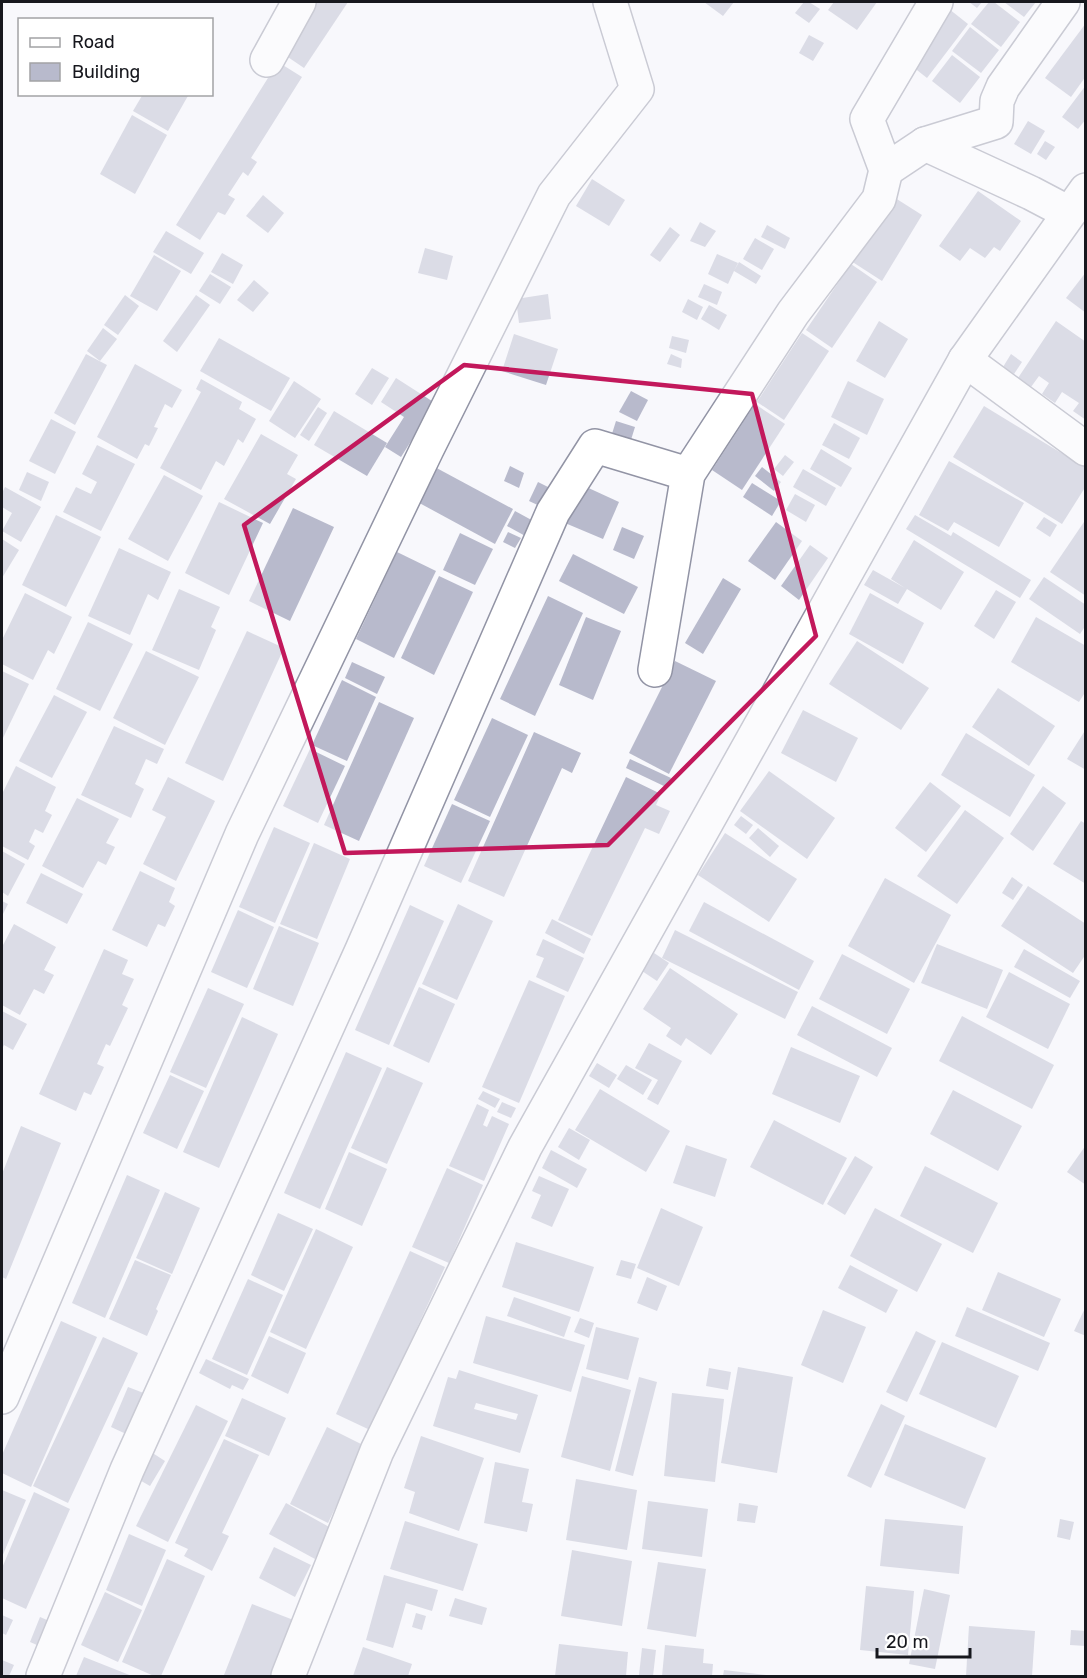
<svg xmlns="http://www.w3.org/2000/svg" width="1087" height="1678" viewBox="0 0 1087 1678" font-family="Rubik,sans-serif">
  <style>
    .building { fill: #b8bacc; fill-rule: evenodd }
    .lines { fill: none; stroke-linecap: round; stroke-linejoin: round }
    .minor-casing { stroke: #9294a5; stroke-width: 36 }
    .minor { stroke: #fff; stroke-width: 33 }
    .marked { fill: none; stroke: #c2185b; stroke-width: 4.5; stroke-linejoin: round }
  </style>
  <rect width="100%" height="100%" fill="#f8f8fc"/>
  <!-- building -->
  <g class="building">
    <path d="M316,2H348L304,68L282,53Z"/>
    <path d="M704,2H734L723,16Z"/>
    <path d="M804,2H809L820,9L809,23L795,13Z"/>
    <path d="M834,2H877L857,30L828,10Z"/>
    <path d="M969,2H982L977,8Z"/>
    <path d="M989,2H994L1020,22L1001,47L971,24Z"/>
    <path d="M1004,2H1036L1024,17Z"/>
    <path d="M944,5L968,24L927,78L903,59Z"/>
    <path d="M1086,23V76L1071,97L1045,78Z"/>
    <path d="M970,27L999,50L981,73L952,51Z"/>
    <path d="M809,35L824,43L813,61L799,53Z"/>
    <path d="M952,55L980,77L960,103L932,81Z"/>
    <path d="M278,62L302,77L251,158L257,162L248,176L243,172L228,195L235,199L225,215L218,212L200,240L176,225Z"/>
    <path d="M1086,85V119L1078,129L1062,117Z"/>
    <path d="M143,94H189L168,131L133,111Z"/>
    <path d="M132,115L167,135L135,194L100,174Z"/>
    <path d="M1028,121L1045,131L1031,154L1014,144Z"/>
    <path d="M1045,141L1055,147L1046,160L1037,154Z"/>
    <path d="M592,179L625,200L609,226L576,206Z"/>
    <path d="M978,191L1021,221L1000,251L994,247L985,258L970,248L960,261L939,246Z"/>
    <path d="M263,195L284,213L268,233L246,216Z"/>
    <path d="M892,196L922,215L882,281L851,261Z"/>
    <path d="M700,222L716,231L705,247L690,241Z"/>
    <path d="M767,225L790,238L785,249L761,237Z"/>
    <path d="M670,227L680,235L660,262L650,255Z"/>
    <path d="M166,231L204,253L191,274L153,252Z"/>
    <path d="M755,238L774,249L762,270L743,259Z"/>
    <path d="M425,248L453,256L447,280L418,273Z"/>
    <path d="M222,253L243,265L233,284L211,272Z"/>
    <path d="M717,254L738,263L734,271L739,262L761,276L756,284L734,271L728,284L708,274Z"/>
    <path d="M154,255L181,271L157,311L130,296Z"/>
    <path d="M851,264L877,282L832,348L806,330Z"/>
    <path d="M1086,272V313L1066,298Z"/>
    <path d="M210,274L231,287L220,304L199,291Z"/>
    <path d="M254,280L269,293L253,312L237,300Z"/>
    <path d="M704,284L722,292L717,305L698,297Z"/>
    <path d="M548,294L551,319L519,323L516,299Z"/>
    <path d="M125,295L139,306L118,335L104,325Z"/>
    <path d="M196,295L210,305L177,352L163,341Z"/>
    <path d="M688,299L703,307L697,320L682,312Z"/>
    <path d="M709,305L727,315L719,330L701,319Z"/>
    <path d="M879,321L908,339L885,378L856,361Z"/>
    <path d="M1056,321L1086,342V420L1073,411L1079,403L1062,392L1055,403L1042,394L1049,383L1039,376L1031,387L1018,378Z"/>
    <path d="M103,328L117,339L100,361L87,351Z"/>
    <path d="M802,333L829,351L784,420L757,402Z"/>
    <path d="M514,334L558,349L546,385L502,371Z"/>
    <path d="M672,336L689,340L686,353L669,348Z"/>
    <path d="M219,338L290,378L271,411L200,371Z"/>
    <path d="M86,354L107,365L75,425L54,413Z"/>
    <path d="M671,354L682,359L681,368L667,364Z"/>
    <path d="M1011,354L1022,362L1014,374L1003,367Z"/>
    <path d="M135,364L182,390L172,408L165,404L154,427L158,428L149,446L145,444L137,459L97,437Z"/>
    <path d="M372,368L389,378L372,405L355,394Z"/>
    <path d="M396,378L435,403L401,457L385,447L404,417L381,402Z"/>
    <path d="M201,379L242,402L239,409L256,419L243,443L238,439L224,466L216,461L201,490L160,468L201,392L196,389Z"/>
    <path d="M294,381L321,399L295,438L269,421Z"/>
    <path d="M848,381L884,399L867,435L831,417Z"/>
    <path d="M631,391L648,400L637,421L619,412Z"/>
    <path d="M755,404L785,424L742,490L712,470Z"/>
    <path d="M984,406L1086,468V486L1062,524L953,457Z"/>
    <path d="M318,407L327,413L309,441L300,435Z"/>
    <path d="M334,411L387,443L367,476L314,445Z"/>
    <path d="M51,419L76,432L55,474L29,461Z"/>
    <path d="M616,421L635,427L630,443L611,437Z"/>
    <path d="M834,423L860,438L849,459L822,445Z"/>
    <path d="M261,434L298,455L287,474L296,479L270,524L224,499Z"/>
    <path d="M97,445L135,464L101,531L63,512L76,487L91,494L97,482L82,474Z"/>
    <path d="M821,449L852,468L841,487L810,469Z"/>
    <path d="M785,455L794,462L783,476L774,469Z"/>
    <path d="M949,461L1024,503L999,547L954,522L948,531L919,515Z"/>
    <path d="M431,465L513,509L495,544L412,499Z"/>
    <path d="M510,466L524,473L519,488L504,481Z"/>
    <path d="M762,467L781,482L774,491L755,476Z"/>
    <path d="M803,469L836,488L826,506L793,487Z"/>
    <path d="M27,472L49,482L41,501L19,490Z"/>
    <path d="M164,475L203,496L168,561L128,539Z"/>
    <path d="M538,482L554,490L544,508L529,501Z"/>
    <path d="M752,483L781,501L772,516L743,497Z"/>
    <path d="M582,485L619,502L603,539L565,523Z"/>
    <path d="M5,487L41,507L21,542L2,531L12,513L2,507V493Z"/>
    <path d="M795,494L815,505L806,522L786,510Z"/>
    <path d="M219,502L263,523L229,595L185,573Z"/>
    <path d="M293,508L334,527L290,621L249,601Z"/>
    <path d="M515,511L537,523L529,538L507,526Z"/>
    <path d="M56,515L101,537L66,607L22,585Z"/>
    <path d="M915,515L951,536L953,532L1031,580L1020,598L906,529Z"/>
    <path d="M1044,517L1057,525L1050,537L1036,528Z"/>
    <path d="M1086,519V596L1050,572Z"/>
    <path d="M776,522L802,541L775,580L748,561Z"/>
    <path d="M622,527L644,536L634,559L613,550Z"/>
    <path d="M508,532L521,538L515,548L503,542Z"/>
    <path d="M460,533L493,549L475,585L443,570Z"/>
    <path d="M2,539L19,550L2,578Z"/>
    <path d="M914,540L964,572L941,610L907,589L898,604L864,585L873,570L905,588L891,579Z"/>
    <path d="M810,545L828,558L799,600L781,586Z"/>
    <path d="M119,548L171,572L158,600L148,594L130,635L88,616Z"/>
    <path d="M397,552L436,571L394,658L356,639Z"/>
    <path d="M573,554L638,587L624,614L559,581Z"/>
    <path d="M439,576L473,592L434,675L401,658Z"/>
    <path d="M1044,577L1086,605V625L1080,634L1029,599Z"/>
    <path d="M723,578L741,589L703,654L685,643Z"/>
    <path d="M179,589L220,607L211,627L216,630L199,670L152,650Z"/>
    <path d="M996,590L1016,602L994,639L974,626Z"/>
    <path d="M25,593L72,617L54,654L48,650L33,680L2,664V640Z"/>
    <path d="M870,593L924,623L903,664L849,634Z"/>
    <path d="M548,596L583,613L535,716L500,699Z"/>
    <path d="M586,617L621,631L593,700L559,685Z"/>
    <path d="M1036,617L1086,646V691L1079,702L1011,662Z"/>
    <path d="M88,622L133,644L100,711L56,689Z"/>
    <path d="M247,631L284,648L223,781L185,763Z"/>
    <path d="M857,641L929,688L901,730L829,684Z"/>
    <path d="M146,651L199,677L165,745L113,718Z"/>
    <path d="M675,661L716,681L669,774L629,753Z"/>
    <path d="M352,662L385,677L377,694L345,678Z"/>
    <path d="M2,671L29,684L2,740Z"/>
    <path d="M342,680L376,697L347,761L312,745Z"/>
    <path d="M998,688L1055,726L1029,766L972,727Z"/>
    <path d="M54,695L87,712L52,778L19,761Z"/>
    <path d="M379,702L414,718L359,841L324,825Z"/>
    <path d="M803,710L858,738L836,782L781,753Z"/>
    <path d="M492,718L528,735L490,817L454,800Z"/>
    <path d="M114,726L164,749L157,764L146,759L135,784L144,789L131,818L81,795Z"/>
    <path d="M1086,729V770L1067,759Z"/>
    <path d="M534,732L581,753L572,773L562,768L504,897L468,881Z"/>
    <path d="M966,733L1035,775L1010,817L941,775Z"/>
    <path d="M310,749L345,766L318,823L283,806Z"/>
    <path d="M630,759L671,778L666,787L626,768Z"/>
    <path d="M16,766L56,787L45,811L52,815L43,833L35,829L29,842L35,846L28,860L2,846V794Z"/>
    <path d="M769,771L835,818L807,859L740,811Z"/>
    <path d="M168,777L215,801L176,881L143,864L166,817L152,810Z"/>
    <path d="M626,777L661,794L656,805L670,811L659,834L645,828L592,936L558,920Z"/>
    <path d="M930,782L961,806L926,852L895,828Z"/>
    <path d="M1043,786L1066,803L1033,851L1010,834Z"/>
    <path d="M77,798L119,819L106,843L115,847L106,865L98,861L83,888L42,866Z"/>
    <path d="M452,804L490,821L461,883L424,866Z"/>
    <path d="M965,810L1004,838L957,904L917,876Z"/>
    <path d="M741,816L753,825L746,834L734,825Z"/>
    <path d="M1081,821L1086,824V884L1053,864Z"/>
    <path d="M274,827L310,843L275,923L239,907Z"/>
    <path d="M758,828L779,846L770,857L749,838Z"/>
    <path d="M725,833L797,879L769,922L698,875Z"/>
    <path d="M314,843L350,859L317,939L280,924Z"/>
    <path d="M2,851L25,864L8,896L2,892Z"/>
    <path d="M140,871L175,888L169,902L175,906L165,927L158,924L147,947L112,930Z"/>
    <path d="M41,873L83,894L67,924L26,903Z"/>
    <path d="M1012,877L1023,885L1013,900L1002,893Z"/>
    <path d="M885,878L951,915L914,983L848,946Z"/>
    <path d="M1028,886L1086,924V954L1073,973L1001,926Z"/>
    <path d="M2,901L8,904L2,916Z"/>
    <path d="M704,902L814,961L799,990L689,931Z"/>
    <path d="M458,904L493,921L457,1000L422,984Z"/>
    <path d="M410,905L444,921L389,1045L355,1030Z"/>
    <path d="M238,910L274,927L247,988L211,972Z"/>
    <path d="M552,919L591,939L584,954L545,933Z"/>
    <path d="M14,924L56,947L44,970L54,975L44,994L34,989L20,1015L2,1005V947Z"/>
    <path d="M279,926L319,943L293,1006L253,989Z"/>
    <path d="M675,930L798,992L785,1019L662,958Z"/>
    <path d="M543,939L584,958L568,992L536,977L544,958L536,955Z"/>
    <path d="M937,944L1003,970L987,1009L921,983Z"/>
    <path d="M104,949L128,960L122,974L134,979L122,1005L128,1008L110,1046L106,1044L97,1064L104,1067L91,1095L84,1092L76,1111L39,1094Z"/>
    <path d="M1024,949L1080,981L1070,998L1014,967Z"/>
    <path d="M654,953L669,963L657,981L642,971Z"/>
    <path d="M842,954L910,989L887,1034L819,999Z"/>
    <path d="M670,968L738,1014L711,1055L686,1038L681,1046L666,1036L671,1028L643,1009Z"/>
    <path d="M1009,972L1070,1004L1048,1049L986,1017Z"/>
    <path d="M529,980L565,996L519,1103L482,1087Z"/>
    <path d="M419,987L455,1004L429,1063L393,1046Z"/>
    <path d="M208,988L244,1004L206,1088L170,1072Z"/>
    <path d="M812,1006L892,1048L877,1077L797,1035Z"/>
    <path d="M2,1011L27,1024L13,1050L4,1045L2,1049Z"/>
    <path d="M962,1016L1054,1065L1032,1109L939,1061Z"/>
    <path d="M242,1017L278,1034L219,1168L183,1152Z"/>
    <path d="M649,1043L682,1061L658,1105L647,1099L658,1080L635,1068Z"/>
    <path d="M791,1047L860,1076L840,1123L772,1094Z"/>
    <path d="M346,1052L382,1068L320,1209L284,1193Z"/>
    <path d="M597,1063L617,1075L609,1088L589,1076Z"/>
    <path d="M626,1065L652,1080L643,1095L617,1079Z"/>
    <path d="M387,1067L423,1083L387,1164L351,1148Z"/>
    <path d="M170,1075L204,1091L177,1149L143,1133Z"/>
    <path d="M600,1089L670,1131L646,1172L575,1130Z"/>
    <path d="M953,1090L1022,1126L998,1171L930,1134Z"/>
    <path d="M483,1091L500,1099L495,1108L478,1099Z"/>
    <path d="M502,1102L516,1108L511,1118L497,1112Z"/>
    <path d="M477,1104L489,1110L483,1125L487,1127L492,1116L509,1124L484,1181L449,1166Z"/>
    <path d="M774,1120L847,1158L823,1205L750,1167Z"/>
    <path d="M21,1126L61,1143L6,1279L2,1277V1174Z"/>
    <path d="M569,1128L590,1140L579,1160L558,1147Z"/>
    <path d="M686,1145L727,1159L715,1197L673,1183Z"/>
    <path d="M1086,1145V1185L1067,1172Z"/>
    <path d="M551,1150L587,1169L577,1188L542,1168Z"/>
    <path d="M349,1152L387,1169L362,1226L325,1209Z"/>
    <path d="M855,1156L873,1167L845,1215L827,1204Z"/>
    <path d="M925,1166L998,1203L973,1253L900,1216Z"/>
    <path d="M447,1168L483,1185L449,1263L412,1247Z"/>
    <path d="M127,1175L160,1190L105,1318L72,1303Z"/>
    <path d="M539,1176L569,1189L552,1227L531,1218L541,1195L532,1191Z"/>
    <path d="M165,1192L200,1208L172,1274L136,1258Z"/>
    <path d="M661,1208L703,1227L679,1286L637,1268Z"/>
    <path d="M875,1208L942,1244L917,1292L850,1256Z"/>
    <path d="M278,1213L313,1229L284,1291L251,1275Z"/>
    <path d="M316,1229L353,1247L306,1349L270,1332Z"/>
    <path d="M516,1242L594,1267L579,1312L502,1287Z"/>
    <path d="M410,1251L445,1267L370,1430L336,1414Z"/>
    <path d="M135,1260L171,1275L156,1309L158,1311L147,1336L109,1319Z"/>
    <path d="M621,1260L636,1264L631,1279L616,1275Z"/>
    <path d="M850,1265L898,1290L886,1313L838,1288Z"/>
    <path d="M998,1272L1061,1299L1044,1337L982,1310Z"/>
    <path d="M647,1277L667,1286L657,1311L637,1303Z"/>
    <path d="M248,1279L283,1295L247,1375L212,1359Z"/>
    <path d="M514,1297L571,1317L564,1337L507,1316Z"/>
    <path d="M1086,1306V1336L1074,1331Z"/>
    <path d="M967,1307L1050,1343L1038,1371L955,1336Z"/>
    <path d="M823,1310L866,1327L843,1383L801,1365Z"/>
    <path d="M486,1316L585,1345L571,1392L473,1363Z"/>
    <path d="M580,1318L594,1323L589,1338L574,1332Z"/>
    <path d="M61,1321L97,1337L31,1487L2,1473V1455Z"/>
    <path d="M596,1327L639,1338L628,1380L586,1369Z"/>
    <path d="M916,1331L936,1341L907,1402L886,1392Z"/>
    <path d="M269,1336L306,1353L288,1394L251,1376Z"/>
    <path d="M103,1337L138,1353L68,1503L33,1486Z"/>
    <path d="M942,1342L1019,1376L996,1428L919,1394Z"/>
    <path d="M206,1359L249,1379L243,1390L232,1385L230,1389L199,1373Z"/>
    <path d="M738,1367L793,1377L777,1473L721,1463Z"/>
    <path d="M709,1368L731,1372L728,1390L706,1386Z"/>
    <path d="M459,1370L538,1395L520,1453L433,1426L448,1377L456,1379ZM476,1403L518,1414L516,1420L474,1409Z"/>
    <path d="M582,1376L631,1390L610,1471L561,1457Z"/>
    <path d="M639,1377L657,1382L633,1476L615,1471Z"/>
    <path d="M128,1387L154,1397L137,1439L111,1427Z"/>
    <path d="M672,1393L724,1399L715,1482L664,1476Z"/>
    <path d="M242,1398L286,1418L269,1456L225,1436Z"/>
    <path d="M881,1404L905,1416L871,1488L847,1476Z"/>
    <path d="M196,1405L228,1421L168,1542L136,1526Z"/>
    <path d="M905,1424L986,1458L965,1509L884,1475Z"/>
    <path d="M327,1427L365,1446L328,1523L290,1504Z"/>
    <path d="M421,1436L484,1458L459,1531L409,1513L415,1492L404,1488Z"/>
    <path d="M224,1439L259,1455L222,1533L229,1536L212,1571L184,1556L188,1549L175,1543Z"/>
    <path d="M151,1452L165,1461L150,1486L136,1478Z"/>
    <path d="M495,1462L529,1469L522,1502L533,1504L527,1532L484,1523Z"/>
    <path d="M576,1479L637,1490L627,1550L566,1540Z"/>
    <path d="M2,1490L26,1500L2,1557Z"/>
    <path d="M34,1492L70,1509L26,1609L2,1598V1568Z"/>
    <path d="M648,1501L708,1509L702,1557L642,1549Z"/>
    <path d="M286,1503L331,1528L315,1559L269,1534Z"/>
    <path d="M739,1503L758,1506L755,1523L737,1521Z"/>
    <path d="M885,1519L963,1526L959,1574L880,1566Z"/>
    <path d="M1060,1519L1074,1522L1070,1540L1057,1537Z"/>
    <path d="M405,1521L478,1544L463,1591L390,1569Z"/>
    <path d="M129,1534L166,1550L142,1606L106,1590Z"/>
    <path d="M274,1547L311,1565L295,1597L259,1578Z"/>
    <path d="M572,1550L632,1561L622,1626L561,1616Z"/>
    <path d="M167,1559L205,1576L161,1676H154L122,1662Z"/>
    <path d="M658,1562L706,1569L696,1637L647,1629Z"/>
    <path d="M384,1575L438,1590L432,1611L406,1603L393,1648L366,1640Z"/>
    <path d="M866,1586L914,1591L908,1655L860,1650Z"/>
    <path d="M924,1589L950,1595L935,1669L909,1664Z"/>
    <path d="M105,1592L142,1610L118,1662L81,1645Z"/>
    <path d="M455,1598L487,1608L482,1625L449,1616Z"/>
    <path d="M252,1604L296,1621L275,1676H229L224,1675Z"/>
    <path d="M416,1613L426,1616L422,1630L412,1627Z"/>
    <path d="M2,1615L13,1620L6,1635L2,1633Z"/>
    <path d="M40,1617L54,1623L44,1648L30,1642Z"/>
    <path d="M969,1626L1035,1631L1032,1676H966Z"/>
    <path d="M1071,1630L1086,1631V1646L1070,1645Z"/>
    <path d="M559,1644L628,1652L626,1676H555Z"/>
    <path d="M665,1645L704,1649L703,1663L713,1664L712,1676H662Z"/>
    <path d="M363,1647L412,1664L408,1676H353Z"/>
    <path d="M642,1648L656,1650L653,1676L639,1675Z"/>
    <path d="M84,1657L132,1676H76Z"/>
    <path d="M2,1660L14,1665L9,1676H2Z"/>
    <path d="M724,1670L766,1675V1676H723Z"/>
  </g>
  <g class="lines">
    <defs>
      <g id="minor">
        <path d="M267,60L299,2"/>
        <path d="M925,144L1031,193L1069,213"/>
        <path d="M886,170L925,144L996,122L997,101L1003,87L1063,2"/>
        <path d="M965,360L1086,449"/>
        <path d="M655,670L688,474L793,313L879,199L886,170L867,119L936,2"/>
        <path d="M2,1397L242,834L427,449L554,195L637,89L610,2"/>
        <path d="M43,1676L127,1470L362,950L553,512L595,446L688,474"/>
        <path d="M288,1676L377,1451L525,1147L965,360L1086,190"/>
      </g>
    </defs>
    <!-- minor casing -->
    <use href="#minor" class="minor-casing"/>
    <!-- minor -->
    <use href="#minor" class="minor"/>
  </g>
  <!-- marked area -->
  <path d="M0 0H1087V1678H0ZM464,365L752,394L816,636L608,845L345,853L244,525Z" fill="#f8f8fc" fill-opacity=".55" fill-rule="evenodd"/>
  <path class="marked" d="M464,365L752,394L816,636L608,845L345,853L244,525Z"/>
  <!-- border -->
  <rect width="1087" height="1678" fill="none" stroke="#17181e" stroke-width="6"/>
  <!-- legend -->
  <rect x="18" y="18" width="195" height="78" fill="#ffffff" stroke="#a2a3a5" stroke-width="1.5"/>
  <rect x="30" y="38" width="30" height="9" fill="#ffffff" stroke="#a2a3a5" stroke-width="1.5"/>
  <text x="72" y="48" font-size="18" fill="#17181e">Road</text>
  <rect x="30" y="63" width="30" height="18" fill="#b8bacc" stroke="#a2a3a5" stroke-width="1.5"/>
  <text x="72" y="78" font-size="18" fill="#17181e">Building</text>
  <!-- scale -->
  <path d="M877 1648v9h93v-9" fill="none" stroke="#17181e" stroke-width="3"/>
  <text x="886" y="1648" font-size="18" fill="#17181e" stroke="#ffffff" stroke-width="4.5" paint-order="stroke">20 m</text>
</svg>
